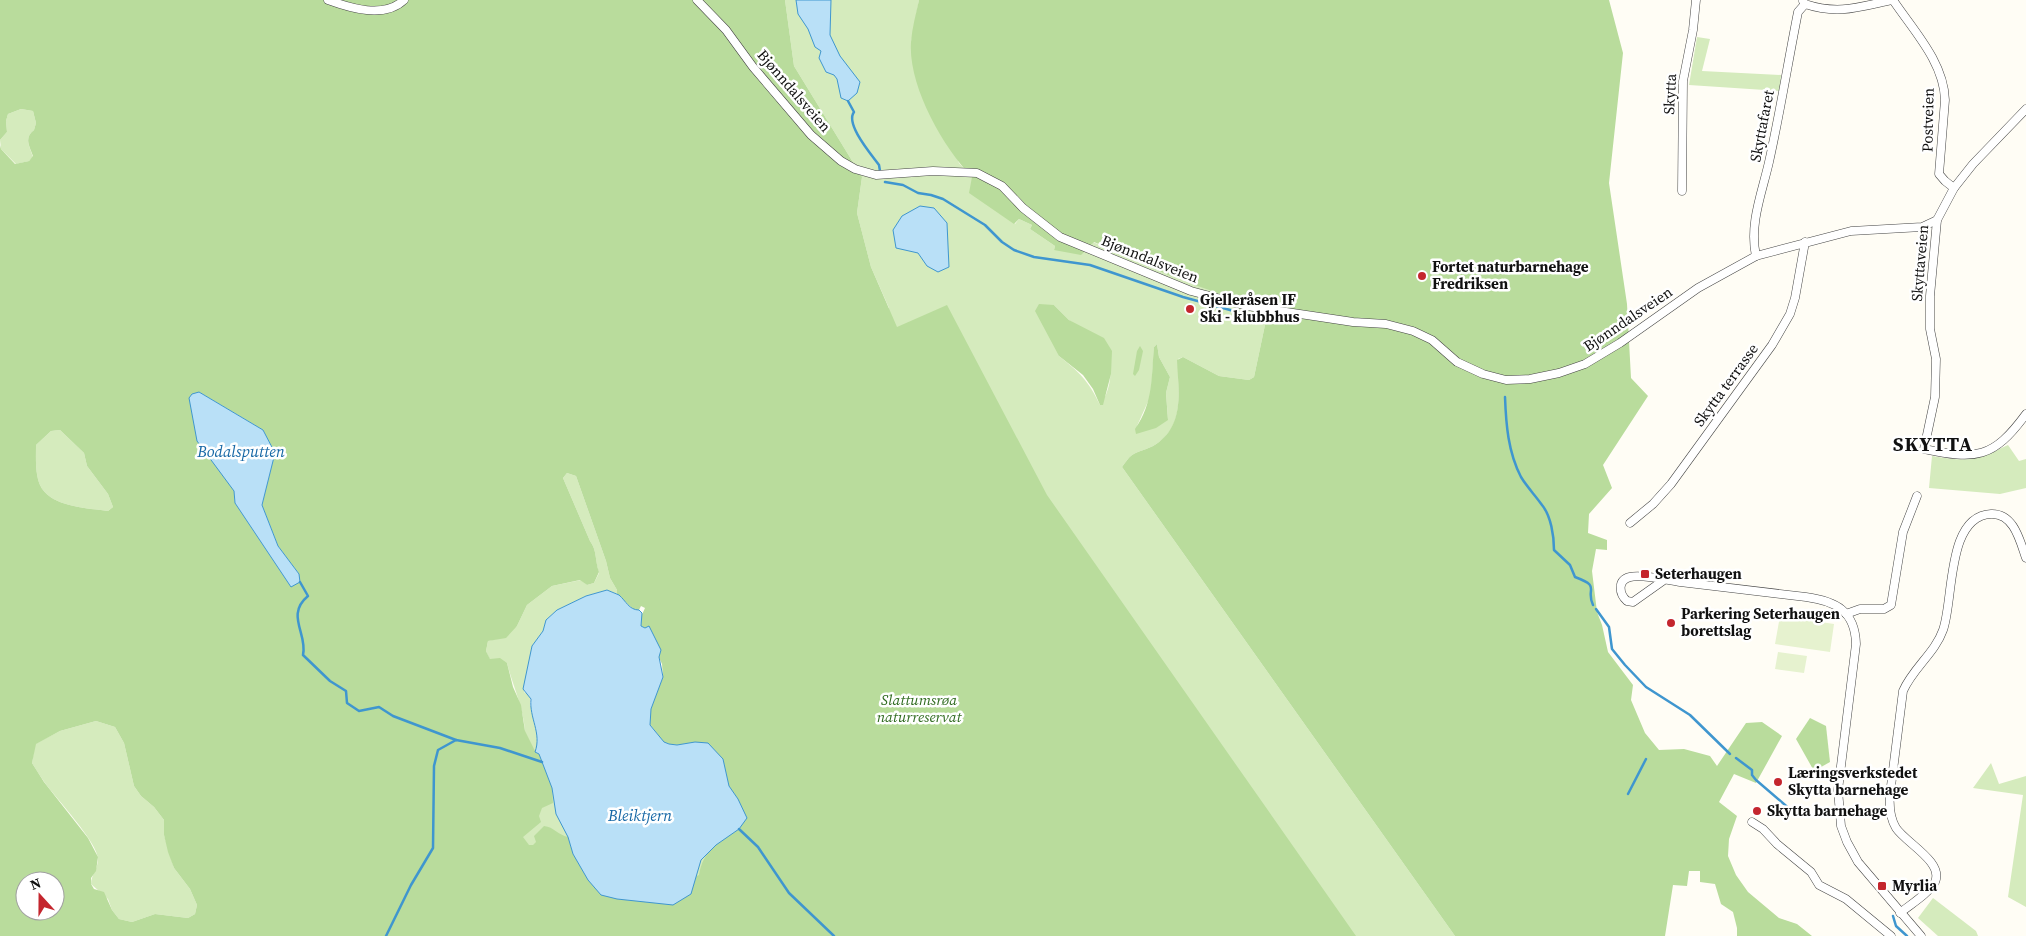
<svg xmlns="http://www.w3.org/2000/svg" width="2026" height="936" viewBox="0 0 2026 936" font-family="'Source Serif 4',serif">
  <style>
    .green { fill: #d5ebbd; fill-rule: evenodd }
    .forest { fill: #b9dc9c; fill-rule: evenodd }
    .pitch { fill: #e6f2cf }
    .water { fill: #b9e0f7; stroke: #3f96cf }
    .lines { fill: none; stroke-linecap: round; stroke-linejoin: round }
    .stream { stroke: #3f96cf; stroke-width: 2.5 }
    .minor-casing { stroke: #444; stroke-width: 9 }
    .minor { stroke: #fff; stroke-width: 8 }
    .poi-dot { fill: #c4262e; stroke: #fff; stroke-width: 2 }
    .labels { text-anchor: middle; stroke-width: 5; stroke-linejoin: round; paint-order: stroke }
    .street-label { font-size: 15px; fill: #111; stroke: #fff }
    .poi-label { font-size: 15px; font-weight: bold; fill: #111; stroke: #fff; text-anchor: start }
    .park-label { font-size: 15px; font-style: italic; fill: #2f6b1f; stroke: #fff }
    .water-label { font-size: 16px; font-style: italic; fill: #1768a6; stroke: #fff }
    .district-label { font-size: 20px; font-weight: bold; letter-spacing: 1px; fill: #111; stroke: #fff }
  </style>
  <rect width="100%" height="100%" fill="#fffdf5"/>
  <!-- green -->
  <g class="green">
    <path d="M785,0H919L911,43L959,163L1015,224L1019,219L1032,225L1030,229L1055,246L1054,250H1088L1093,242L1172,277L1180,272L1269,306L1254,377L1249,380L1219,376L1183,357L1178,359C1177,388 1186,422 1159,442C1151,449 1140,450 1132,455C1128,458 1125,463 1122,467L1455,936H463L525,731C523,706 513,687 507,663L490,660L486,651L488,641L500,638L517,626L527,605L552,586L581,580L587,585L594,583L599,573C595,561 597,550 590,541L563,478L567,473L576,476L606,561L610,578L617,590V594L607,590L586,596L557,610L546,620L543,631L532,646L524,692L530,696V706L674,678L889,308L871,267L857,213L862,177L794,66ZM1054,305L1069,320L1111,351C1111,370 1112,389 1100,405C1089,381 1079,372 1059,356ZM1157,344L1159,357L1170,377L1166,393L1168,419L1137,426L1151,395L1154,347Z"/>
    <path d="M1697,37L1710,39L1702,71L1781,75L1780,91L1689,85Z"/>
    <path d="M21,109L33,111L36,123L34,130C24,138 29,145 33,157L29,161L16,164L1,149L0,140L7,132L6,121L8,114Z"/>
    <path d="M60,430L84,453L87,466L108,494L113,507L108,511C87,508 50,507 40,485C35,473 36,458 36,445L51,431Z"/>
    <path d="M2008,445L2019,461L2026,459V488L2000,494L1929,488L1932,456C1969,462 1975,461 2008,445Z"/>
    <path d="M96,721L115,727L124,743L134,786L141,796L154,807L164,820V835L174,868L190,889L197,905L195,914L188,918L155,914L132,922L119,919L112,910L108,899L91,884C91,875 98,869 98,859C98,843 56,798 45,783C40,776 36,769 32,763L35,744L60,731Z"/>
    <path d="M1991,763L1999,784L2026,776V907L2008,897L2023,795L1973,788Z"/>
    <path d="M1933,898L1976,931L1978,936H1938L1918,918Z"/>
  </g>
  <!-- forest -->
  <g class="forest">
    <path d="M0,0H785L794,66L862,177L857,213L871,267L897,327L947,305L1047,495L1356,936H0V145L1,149L15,164L29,161L33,156C29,145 24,138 34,130L36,123L33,111L21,109L8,114L6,121L7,132L0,140ZM199,392L263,430L275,453L262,505L278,546L299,574L291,587L235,503L234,491ZM60,430L84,453L87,466L108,494L113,507L108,511C87,508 50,507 40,485C35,473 36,458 36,445L51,431ZM567,473L576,476L606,561L610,578L617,590V594L634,610H639L641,606L645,608L640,619L641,626L645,628L662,664L663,677L651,709L650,724L664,742L669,744L677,745L695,742L708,743L723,759L729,786L738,799L739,829C719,842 703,850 699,875L641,901L617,899L588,880L573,854L568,837C558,835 554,827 544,826L534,836L536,842L533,845H529L523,837L541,822L539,816L542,808L553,803L552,788L539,754L536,753L525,731L521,705L513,687L507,663L500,658L490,659L486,651L488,641L506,638L517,626L527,605L552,586L580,580L587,585L594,583L599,572C595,561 597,550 590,541L563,478ZM96,721L115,727L124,743L134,786L141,796L154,807L164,820V835L168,852L174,868L190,889L197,905L195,914L188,918L155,914L132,922L119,919L112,910L104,892L94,889L91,884V878L96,871L98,857L88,838L44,782L32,763L36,744L60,731ZM25,881H55V911H25Z"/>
    <path d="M919,0H1609L1623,53L1609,183L1627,304L1631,378L1648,396L1603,465L1612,488L1589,514L1588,533L1607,540V550L1596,549L1592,571L1597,612L1602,625L1608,652L1633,685L1631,700L1645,733L1659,750L1684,749L1710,756L1717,766L1746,723L1762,722L1782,736L1756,783L1734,774L1719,802L1737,816L1729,839L1728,856L1736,875L1748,892L1779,918L1797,924L1812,936H1737V928L1733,912L1721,904L1715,884L1700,882V871H1689L1687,886L1673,885L1665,936H1455L1122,467C1125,463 1128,458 1132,455C1140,450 1151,449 1159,442C1185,422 1178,388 1177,360L1183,357L1219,376L1249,380L1254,377L1269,306L1235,299L1192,284L1190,276L1181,272L1172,277L1094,242L1081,255L1054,250L1055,246L1030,229L1032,225L1019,219L1014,224L969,193L972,177C942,146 908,85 911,42C912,28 916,14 919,0Z"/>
    <path d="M1039,304L1054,305L1069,320L1104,338L1112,351L1111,374L1103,405H1100L1093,389L1083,375L1059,356L1035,311Z"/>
    <path d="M1157,344L1159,357L1170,377L1166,393L1168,420L1156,428L1136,434L1135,429C1154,402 1151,377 1154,347Z"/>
    <path d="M1140,346L1143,351L1139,370L1135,376L1133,374L1137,351Z"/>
    <path d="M1810,718L1826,726L1830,762L1814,771L1796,739Z"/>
  </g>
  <!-- pitch -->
  <g class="pitch">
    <path d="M1780,616L1834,624L1830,652L1775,644Z"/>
    <path d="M1778,652L1807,656L1804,673L1775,669Z"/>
  </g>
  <!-- water -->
  <g class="water">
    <path d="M796,0H831L830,35L840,56L860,82L857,93L848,101L841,98L837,79L834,75L826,72L819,58L821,51L815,47L808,29L798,14Z"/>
    <path d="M920,206L934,208L947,223L949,267L938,272L927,266L918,253L896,248L893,230L902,216Z"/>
    <path d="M199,392L263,430L275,453L262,505L278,546L299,574L300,582L291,587L235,503L234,491L197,441L189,398L192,394Z"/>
    <path d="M607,590C611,592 615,593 619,595C626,601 629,610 639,610L642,613L641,626L645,628L649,626L661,650L659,657L663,677L651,709L650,725L664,742L669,744L677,745L695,742L708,743L723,759L729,786L738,799L747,818L739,829L716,845L701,860L691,894L673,905L617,899L601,895L588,880L573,854L568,837L556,814L552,788L539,754L535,752C542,733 529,718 531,699L523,689L532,646L543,631L546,620L557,610L586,596Z"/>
  </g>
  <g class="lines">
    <!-- stream -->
    <g class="stream">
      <path d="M848,101L854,112C845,124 871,154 879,165L880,171"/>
      <path d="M885,182L903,185L918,193L931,195L943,199L985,225L1002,242L1014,250L1034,257L1090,265L1183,297L1241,313"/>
      <path d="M1505,397C1506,424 1508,452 1521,477C1527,487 1535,495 1542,505C1551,516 1554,536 1554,550L1570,565L1575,577C1602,587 1585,588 1593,605"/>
      <path d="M300,582L308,596C285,615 308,634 303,655L330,681L346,691L347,703L359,711L379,707L393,716L456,740"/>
      <path d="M1596,609L1609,627L1612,649L1625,665L1646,687L1690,715L1730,754"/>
      <path d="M1736,758L1752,770V775L1756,780L1792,811"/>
      <path d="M1628,794L1646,759"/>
      <path d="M739,829L758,847L789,893L834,936"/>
      <path d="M1893,916L1896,926L1907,936"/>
      <path d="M386,936L411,885L433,848L434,766L438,750L456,740L500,748L542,762"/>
    </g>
    <defs>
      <g id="minor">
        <path d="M328,0C350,8 384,19 404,0"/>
        <path d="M697,0L726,30L753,67L811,135L841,161L855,169L876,175L933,171L977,173L1002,186L1023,208L1060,237L1191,291L1247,306L1353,322L1386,324L1413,331L1432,340L1457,362L1483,374L1506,380L1530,379L1559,373L1585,364L1620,343L1698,288L1756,256L1851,231L1922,227L1937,220"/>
        <path d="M1893,0C1913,30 1944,62 1945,100L1939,174L1945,181L1954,188"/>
        <path d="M1803,1L1805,4C1838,15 1859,7 1892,0"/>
        <path d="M2026,109L1973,164L1954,188L1937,220L1930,296V329L1936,359L1935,397L1924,449C1976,460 1993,459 2026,414"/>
        <path d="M1682,191L1683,81L1693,30L1696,0"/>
        <path d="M1756,256C1749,224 1762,193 1769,162C1780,113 1788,62 1798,12L1805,4"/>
        <path d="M1630,523L1653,504L1671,484L1772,345L1790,314L1795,298L1805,242"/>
        <path d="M1664,580L1633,602L1627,601C1619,594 1617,580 1630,577C1642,574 1667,580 1680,582C1722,587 1764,592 1806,597C1836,601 1855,611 1856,644L1838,790L1841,826L1847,842L1858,862L1921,936"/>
        <path d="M1846,614L1860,609H1884L1891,605L1903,532L1917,496"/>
        <path d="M1752,822L1763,829L1777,844L1811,872L1819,885L1846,899L1891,936"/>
        <path d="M1900,913C1911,904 1928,894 1935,882C1944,862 1906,843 1896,828C1890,818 1889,806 1890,794L1903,691C1913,668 1935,653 1943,630C1954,600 1946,516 1991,514C2014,513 2020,541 2026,558"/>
      </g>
    </defs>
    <!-- minor casing -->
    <use href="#minor" class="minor-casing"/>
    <!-- minor -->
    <use href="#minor" class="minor"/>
  </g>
  <!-- markers -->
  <g class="poi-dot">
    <circle cx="1422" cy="276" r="5"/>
    <circle cx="1190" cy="309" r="5"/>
    <rect x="1640" y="569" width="10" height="10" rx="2.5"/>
    <circle cx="1671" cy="623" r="5"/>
    <circle cx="1778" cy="782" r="5"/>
    <circle cx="1757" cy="811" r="5"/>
    <rect x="1877" y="881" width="10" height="10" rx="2.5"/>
  </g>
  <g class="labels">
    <!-- street labels -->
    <g class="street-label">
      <text transform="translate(794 91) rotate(49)" y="5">Bjønndalsveien</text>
      <text transform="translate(1670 94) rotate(-87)" y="5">Skytta</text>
      <text transform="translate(1928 120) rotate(-89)" y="5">Postveien</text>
      <text transform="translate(1762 126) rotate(-79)" y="5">Skyttafaret</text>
      <text transform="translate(1150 259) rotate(22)" y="5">Bjønndalsveien</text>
      <text transform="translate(1920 263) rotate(-85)" y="5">Skyttaveien</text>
      <text transform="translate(1628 319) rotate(-34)" y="5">Bjønndalsveien</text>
      <text transform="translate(1726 385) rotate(-54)" y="5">Skytta terrasse</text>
    </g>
    <!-- poi labels -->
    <g class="poi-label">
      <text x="1432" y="272">Fortet naturbarnehage<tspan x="1432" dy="17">Fredriksen</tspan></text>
      <text x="1200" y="305">Gjelleråsen IF<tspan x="1200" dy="17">Ski - klubbhus</tspan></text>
      <text x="1655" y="579">Seterhaugen</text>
      <text x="1681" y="619">Parkering Seterhaugen<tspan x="1681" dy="17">borettslag</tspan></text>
      <text x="1788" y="778">Læringsverkstedet<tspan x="1788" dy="17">Skytta barnehage</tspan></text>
      <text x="1767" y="816">Skytta barnehage</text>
      <text x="1892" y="891">Myrlia</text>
    </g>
    <!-- park labels -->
    <g class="park-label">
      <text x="919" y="705">Slattumsrøa<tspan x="919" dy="17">naturreservat</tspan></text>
    </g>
    <!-- water labels -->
    <g class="water-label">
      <text x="241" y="457">Bodalsputten</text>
      <text x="640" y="821">Bleiktjern</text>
    </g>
    <!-- district labels -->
    <g class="district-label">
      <text x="1933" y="451">SKYTTA</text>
    </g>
  </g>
  <!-- north arrow -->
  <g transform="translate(40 896) rotate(339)"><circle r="24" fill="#ffffff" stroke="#a0a0a0"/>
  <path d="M0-4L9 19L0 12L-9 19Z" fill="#c4262e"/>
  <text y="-8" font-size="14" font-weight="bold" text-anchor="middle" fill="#111111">N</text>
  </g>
</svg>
